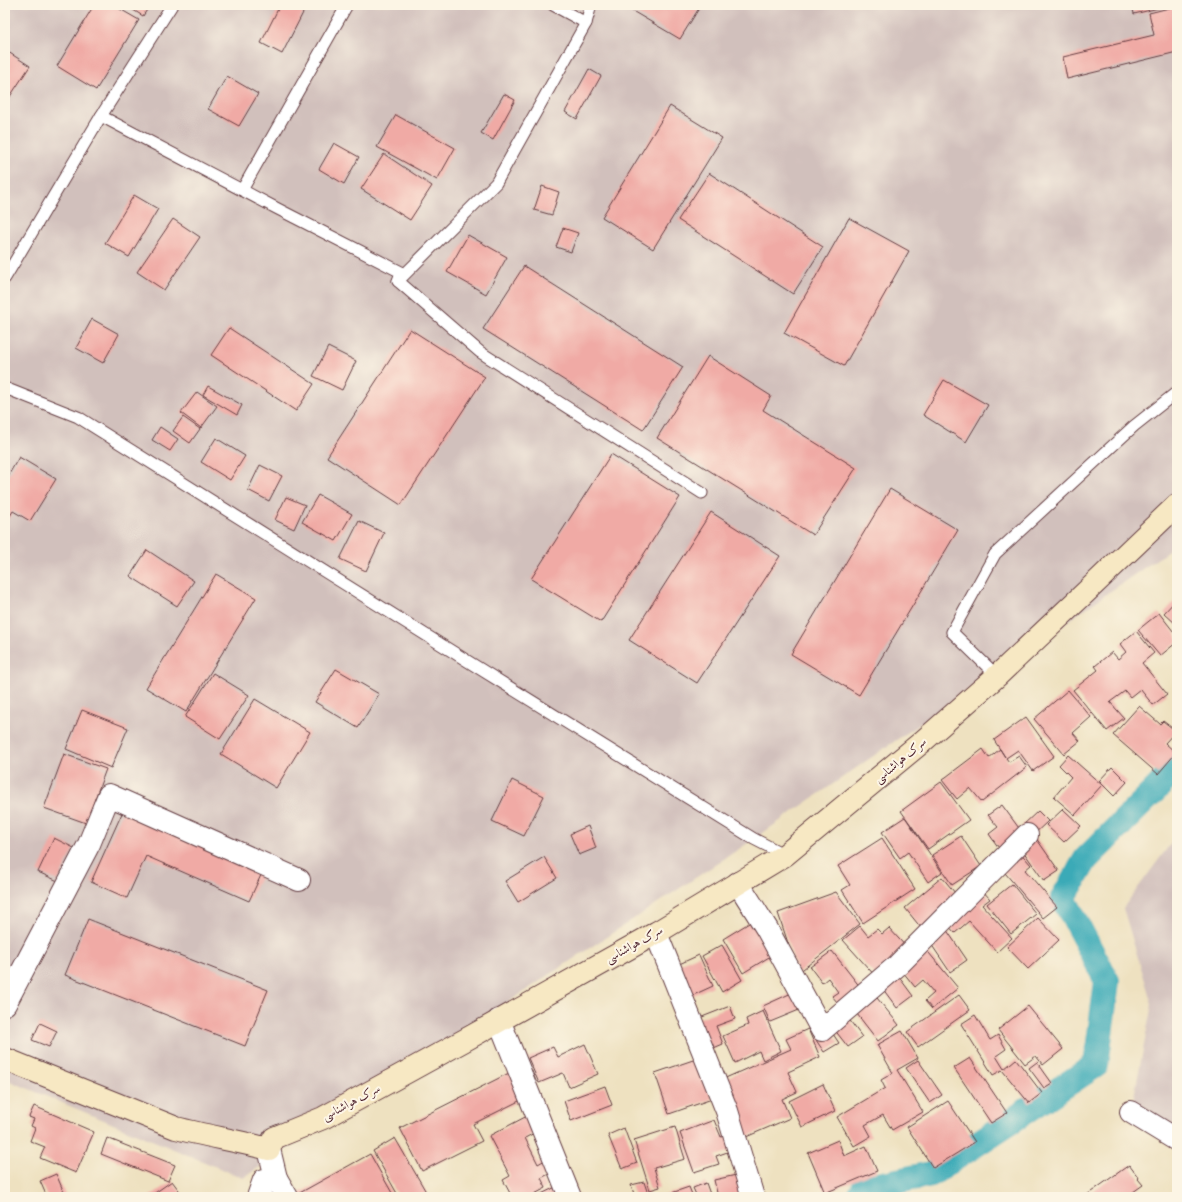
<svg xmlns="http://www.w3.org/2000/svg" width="1182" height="1202" viewBox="0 0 1182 1202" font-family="'IM FELL DW Pica',Amiri,serif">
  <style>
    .industrial { fill: #d1c0bc }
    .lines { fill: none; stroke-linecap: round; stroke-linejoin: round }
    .canal { stroke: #3aaab7; stroke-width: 26 }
    .building { fill: #f0aaa5 }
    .lane-casing { stroke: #633c41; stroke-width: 13 }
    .street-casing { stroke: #633c41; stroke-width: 24 }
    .secondary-casing { stroke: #633c41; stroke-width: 24 }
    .lane { stroke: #fff; stroke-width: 11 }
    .street { stroke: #fff; stroke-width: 22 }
    .secondary { stroke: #f7e8c3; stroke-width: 22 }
    .labels { text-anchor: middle; stroke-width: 4; stroke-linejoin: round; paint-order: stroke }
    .street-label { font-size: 12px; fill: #4a1f2b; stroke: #fcf5e5 }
  </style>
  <rect width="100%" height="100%" fill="#fcf5e5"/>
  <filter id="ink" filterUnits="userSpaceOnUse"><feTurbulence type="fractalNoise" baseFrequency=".025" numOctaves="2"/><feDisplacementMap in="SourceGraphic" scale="8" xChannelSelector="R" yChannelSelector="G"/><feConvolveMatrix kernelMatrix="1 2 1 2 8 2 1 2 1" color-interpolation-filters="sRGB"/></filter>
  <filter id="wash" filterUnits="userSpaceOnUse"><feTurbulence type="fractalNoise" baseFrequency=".012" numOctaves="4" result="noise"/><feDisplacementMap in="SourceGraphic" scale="16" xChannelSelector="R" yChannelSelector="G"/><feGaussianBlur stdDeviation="0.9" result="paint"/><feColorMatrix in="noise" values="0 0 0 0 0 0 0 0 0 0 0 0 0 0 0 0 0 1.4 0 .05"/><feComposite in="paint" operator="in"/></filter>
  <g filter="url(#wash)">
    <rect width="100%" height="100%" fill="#eee1c0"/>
    <!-- industrial -->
    <g class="industrial">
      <path d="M5,5H1177V545L754,839L243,1178L5,1079Z"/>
      <path d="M1177,835V1140L1131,1112L1152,1004L1123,908Z"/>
    </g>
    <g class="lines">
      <!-- canal -->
      <path class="canal" d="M859,1197L864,1188L931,1174L1096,1065L1107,981L1063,898L1086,859L1175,770L1177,762"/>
    </g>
    <g id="blocks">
      <!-- building -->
      <g class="building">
        <path d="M94,5H113L139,20L96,90L57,66Z"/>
        <path d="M125,5H150L143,16Z"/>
        <path d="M280,5H307L282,54L261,43Z"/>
        <path d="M632,5H701L680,39L629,9Z"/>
        <path d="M1132,5H1167V6L1134,14Z"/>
        <path d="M1177,6V52L1067,79L1063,57L1154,35L1149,13Z"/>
        <path d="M5,50L30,66L7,101L5,100Z"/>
        <path d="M589,69L601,76L577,119L565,112Z"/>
        <path d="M227,76L258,94L239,126L208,109Z"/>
        <path d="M504,94L515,100L493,140L481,133Z"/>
        <path d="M670,106L722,138L653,249L602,217Z"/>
        <path d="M396,115L455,148L437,180L377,147Z"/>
        <path d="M334,143L359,157L344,184L319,169Z"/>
        <path d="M384,154L432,186L410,220L361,189Z"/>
        <path d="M709,173L823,247L793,294L678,220Z"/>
        <path d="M542,186L559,192L552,215L534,210Z"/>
        <path d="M134,195L158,209L129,257L105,243Z"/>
        <path d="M849,218L909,251L844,366L784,333Z"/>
        <path d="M173,219L200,237L164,290L137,272Z"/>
        <path d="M563,228L578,233L571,252L556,247Z"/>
        <path d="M468,235L507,257L486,294L447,272Z"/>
        <path d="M524,266L683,367L643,430L483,329Z"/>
        <path d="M92,319L119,334L103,363L76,348Z"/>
        <path d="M229,328L314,384L296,411L211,355Z"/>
        <path d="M410,329L485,377L401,505L327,457Z"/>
        <path d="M328,347L356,361L342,390L313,376Z"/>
        <path d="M708,356L771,396L763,410L856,468L813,535L657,438Z"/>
        <path d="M944,380L988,405L966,442L923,415Z"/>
        <path d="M208,386L242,405L237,415L203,395Z"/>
        <path d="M197,392L217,406L201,428L181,413Z"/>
        <path d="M183,417L200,429L190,443L173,431Z"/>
        <path d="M160,427L178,439L170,451L152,440Z"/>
        <path d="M216,438L245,456L230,480L201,462Z"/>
        <path d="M611,454L680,497L601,622L531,579Z"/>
        <path d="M19,457L56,479L30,521L13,511L5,524V481Z"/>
        <path d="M260,465L282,476L269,501L248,490Z"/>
        <path d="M890,489L958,530L859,695L791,654Z"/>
        <path d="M318,495L352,514L336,541L302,522Z"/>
        <path d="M286,497L305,505L294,529L275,520Z"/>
        <path d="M711,512L780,556L697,683L629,640Z"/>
        <path d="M359,521L384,533L366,571L340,559Z"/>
        <path d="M147,550L194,581L177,606L130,576Z"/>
        <path d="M216,574L256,598L186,712L146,688Z"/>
        <path d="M1177,599V625L1164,613Z"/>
        <path d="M1159,613L1177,636V642L1160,656L1138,630Z"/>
        <path d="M1136,631L1154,653L1142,663L1167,694L1153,705L1140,689L1130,697L1125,691L1110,702L1124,718L1107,731L1073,690L1098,670L1095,666L1112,652L1118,659L1126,652L1120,644Z"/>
        <path d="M336,669L379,694L358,728L315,702Z"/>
        <path d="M213,673L249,695L220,739L185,717Z"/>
        <path d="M1068,690L1091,717L1073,733L1080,741L1064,754L1034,719Z"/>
        <path d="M255,699L310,732L276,788L221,754Z"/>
        <path d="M1139,706L1160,724L1163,721L1176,731L1165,743L1176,753L1158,774L1113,735Z"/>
        <path d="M82,710L128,728L111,768L66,749Z"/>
        <path d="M1026,717L1054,756L1033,771L1018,750L1006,758L1009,762L1019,756L1027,767L982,802L970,788L957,799L942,780L983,749L989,758L1000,749L1005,757L994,740Z"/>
        <path d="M64,754L106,769L86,823L44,808Z"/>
        <path d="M1068,755L1102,785L1075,815L1054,797L1071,777L1059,765Z"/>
        <path d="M1112,767L1127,782L1114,796L1099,781Z"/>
        <path d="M512,780L544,796L524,836L492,821Z"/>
        <path d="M941,782L969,820L928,849L901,811Z"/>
        <path d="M1002,805L1024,835L1001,851L989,834L998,827L988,815Z"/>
        <path d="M1063,809L1081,826L1064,842L1046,825Z"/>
        <path d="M123,811L262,873L249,901L146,856L127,898L91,882Z"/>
        <path d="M1038,811L1048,821L1031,837L1022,826Z"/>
        <path d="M905,817L942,872L928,882L908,852L900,858L882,832Z"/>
        <path d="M588,826L596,848L579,855L570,834Z"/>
        <path d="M961,836L981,866L952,885L932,855Z"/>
        <path d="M54,838L74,848L58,881L38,872Z"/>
        <path d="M882,838L915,889L863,923L842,890L850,885L838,866Z"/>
        <path d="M1036,838L1059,871L1044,881L1021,848Z"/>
        <path d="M1019,851L1031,865L1025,870L1057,907L1043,918L1000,867Z"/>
        <path d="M544,857L557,878L518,902L505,881Z"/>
        <path d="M942,877L960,899L922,929L905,908Z"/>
        <path d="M1012,884L1036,914L1011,934L987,904Z"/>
        <path d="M981,889L990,899L982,905L1012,938L997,952L969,921L955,933L945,922Z"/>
        <path d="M836,892L860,924L798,973L778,913Z"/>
        <path d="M1038,918L1059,940L1028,969L1007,947Z"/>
        <path d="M88,919L268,990L245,1046L65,975Z"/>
        <path d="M754,920L774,954L743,973L723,939Z"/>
        <path d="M860,926L868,936L877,929L882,934L889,928L909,950L877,978L843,940Z"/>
        <path d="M946,929L967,960L950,972L929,941Z"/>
        <path d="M722,945L742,980L722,992L702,956Z"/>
        <path d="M924,947L958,988L932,1009L925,1001L934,993L923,980L915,987L899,967Z"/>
        <path d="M832,951L864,992L843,1009L832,996L838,992L828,978L822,983L810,967Z"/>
        <path d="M699,955L713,986L689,997L675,966Z"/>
        <path d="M896,973L913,996L897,1008L880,985Z"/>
        <path d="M796,991L804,1008L770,1022L763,1006Z"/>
        <path d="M959,995L970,1010L918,1047L907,1032Z"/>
        <path d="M877,998L899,1025L878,1041L857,1014Z"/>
        <path d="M730,1006L735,1019L716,1026L723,1044L709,1050L697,1019Z"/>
        <path d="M1028,1006L1063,1049L1043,1065L1036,1056L1025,1064L998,1030Z"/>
        <path d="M763,1011L781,1051L763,1060L759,1051L735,1063L723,1036L748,1025L746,1019Z"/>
        <path d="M975,1015L990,1040L998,1035L1006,1049L996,1056L1004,1069L1016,1059L1042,1093L1029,1103L1002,1070L993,1075L961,1024Z"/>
        <path d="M848,1018L862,1037L848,1047L834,1029Z"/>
        <path d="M40,1023L57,1031L49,1047L32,1040Z"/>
        <path d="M808,1029L820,1057L788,1072L797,1092L782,1099L790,1118L746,1137L721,1080L791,1049L786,1039Z"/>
        <path d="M831,1031L839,1043L824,1052L816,1040Z"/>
        <path d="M902,1031L918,1058L897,1070L923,1112L892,1130L883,1115L865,1125L871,1136L854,1146L837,1117L885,1088L881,1080L893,1073L877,1045Z"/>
        <path d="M585,1044L598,1074L569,1087L563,1073L539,1083L528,1058L553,1047L558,1057Z"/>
        <path d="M699,1058L712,1099L669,1114L655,1073Z"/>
        <path d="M970,1058L1007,1113L991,1123L954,1068Z"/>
        <path d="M918,1060L942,1095L930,1103L906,1068Z"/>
        <path d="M1037,1062L1052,1083L1044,1088L1029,1068Z"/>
        <path d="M515,1070L529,1096L473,1124L482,1141L422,1171L400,1128Z"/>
        <path d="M823,1084L835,1111L802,1127L789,1101Z"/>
        <path d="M605,1086L612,1105L571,1121L564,1101Z"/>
        <path d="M948,1101L975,1142L933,1168L907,1127Z"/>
        <path d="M34,1106L94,1132L76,1173L40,1158L45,1147L30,1141L35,1128L31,1126L34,1119L29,1117Z"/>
        <path d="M529,1115L538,1131L525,1138L538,1164L545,1160L551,1173L541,1178L546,1188L529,1197H512L503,1180L510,1176L489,1136Z"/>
        <path d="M714,1120L721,1137L731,1133L736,1149L716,1156L719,1164L694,1172L680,1133Z"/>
        <path d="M675,1127L685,1159L654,1168L660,1187L650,1190L634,1140Z"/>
        <path d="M624,1128L637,1163L622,1169L608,1135Z"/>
        <path d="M107,1138L175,1165L168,1181L101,1154Z"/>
        <path d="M395,1138L429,1197H399L373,1151Z"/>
        <path d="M838,1140L844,1156L866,1146L877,1171L825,1193L808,1153Z"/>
        <path d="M370,1154L392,1193L384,1197H297L296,1195Z"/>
        <path d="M1129,1165L1139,1178L1138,1179L1143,1185L1126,1197H1084Z"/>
        <path d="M745,1173L751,1197H737L736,1194L726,1197H718L714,1180Z"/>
        <path d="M56,1174L66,1197H47L40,1181Z"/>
        <path d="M172,1181L184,1197H149Z"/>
        <path d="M644,1182L649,1197H635L631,1185Z"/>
        <path d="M706,1183L711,1197H697L693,1188Z"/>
        <path d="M560,1185L566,1197H535Z"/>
        <path d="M689,1187L693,1197H660Z"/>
      </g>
    </g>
  </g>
  <g filter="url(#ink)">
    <use href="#blocks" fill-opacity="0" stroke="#633c41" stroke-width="1"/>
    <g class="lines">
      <defs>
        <g id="lane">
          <path d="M553,5L586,23"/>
          <path d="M101,116L278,209L401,272L398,281L480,352L702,493"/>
          <path d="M242,190L347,5"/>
          <path d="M5,278L101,116L172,5"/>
          <path d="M398,281L496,183L586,23L591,5"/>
          <path d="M5,388L78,417L485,672L754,839L785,855"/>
          <path d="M997,676L952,632L995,554L1134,426L1177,392"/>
        </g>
        <g id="street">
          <path d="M738,883L767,929L822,1030L898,965L1027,835"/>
          <path d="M656,933L727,1111L753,1197"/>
          <path d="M5,1004L89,844L109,795L299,880"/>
          <path d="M499,1020L570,1197"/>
          <path d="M1131,1112L1177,1140"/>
          <path d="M276,1178L287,1197"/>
          <path d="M258,1197L264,1180L276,1178L269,1149"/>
        </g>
        <path id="secondary" d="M5,1059L176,1128C207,1136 238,1141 269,1149L274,1138L323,1118L465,1040L656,933L785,855L922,742L997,676L1086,592L1177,505"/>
      </defs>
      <!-- lane casing -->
      <use href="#lane" class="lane-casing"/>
      <!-- street casing -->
      <use href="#street" class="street-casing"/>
      <!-- secondary casing -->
      <use href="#secondary" class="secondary-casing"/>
      <!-- lane -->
      <use href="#lane" class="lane"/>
      <!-- street -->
      <use href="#street" class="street"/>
      <!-- secondary -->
      <use href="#secondary" class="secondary"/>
    </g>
  </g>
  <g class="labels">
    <!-- street labels -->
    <g class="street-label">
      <text transform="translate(900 760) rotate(-40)" y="4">سرک هواشناسی</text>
      <text transform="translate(634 944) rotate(-29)" y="4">سرک هواشناسی</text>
      <text transform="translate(351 1102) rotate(-28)" y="4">سرک هواشناسی</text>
    </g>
  </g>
  <!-- margin -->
  <rect width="1182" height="1202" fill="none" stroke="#fcf5e5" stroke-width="20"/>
</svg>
